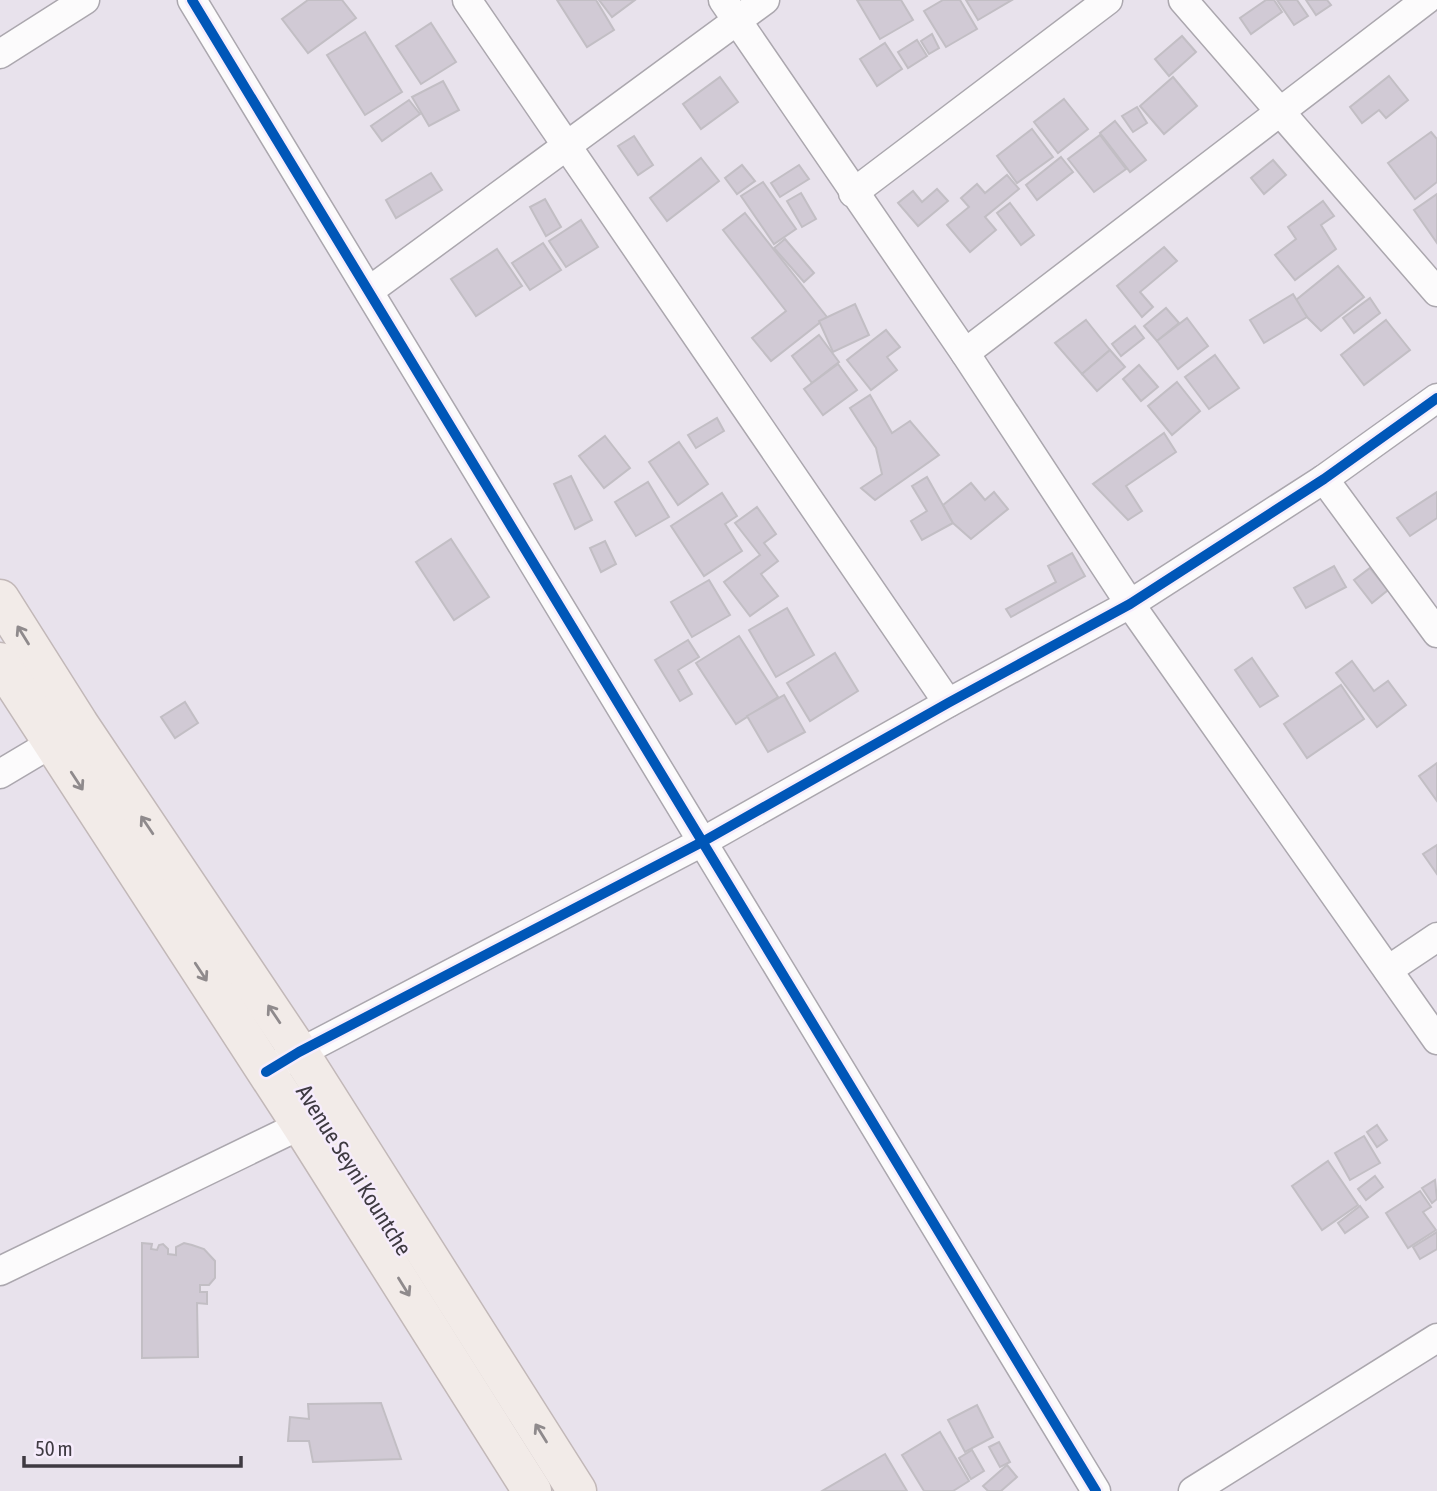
<svg xmlns="http://www.w3.org/2000/svg" width="1437" height="1491" viewBox="0 0 1437 1491" font-family="'Asap Condensed',sans-serif">
  <style>
    .building { fill: #d1cad5; stroke: #c2bec4; stroke-width: 2 }
    .lines { fill: none; stroke-linecap: round; stroke-linejoin: round }
    .minor-casing { stroke: #aba7ae; stroke-width: 31 }
    .trunk-casing { stroke: #c2b8b8; stroke-width: 41 }
    .minor { stroke: #fcfbfc; stroke-width: 28 }
    .trunk { stroke: #f2ebe8; stroke-width: 38 }
    .cycleway-casing { stroke: #f6ecfc; stroke-width: 15 }
    .cycleway { stroke: #0057b8; stroke-width: 10 }
    .oneway { stroke: #8f8a8c }
    .labels { text-anchor: middle; stroke-width: 5; stroke-linejoin: round; paint-order: stroke }
    .street-label { font-size: 23px; fill: #3e3a41; stroke: #f6ecfc }
  </style>
  <rect width="100%" height="100%" fill="#e8e2ec"/>
  <!-- building -->
  <g class="building">
    <path d="M308,0H342L356,18L308,53L282,19Z"/>
    <path d="M557,0H596L614,30L587,47Z"/>
    <path d="M599,0H635L612,17Z"/>
    <path d="M857,0H901L913,20L880,39Z"/>
    <path d="M943,0H960L977,29L946,47L924,11Z"/>
    <path d="M966,0H1012L978,20Z"/>
    <path d="M1266,0H1274L1282,12L1251,34L1240,18Z"/>
    <path d="M1277,0H1297L1308,16L1294,25Z"/>
    <path d="M1306,0H1327L1331,5L1316,15Z"/>
    <path d="M431,23L456,62L421,84L396,46Z"/>
    <path d="M365,32L402,92L365,115L327,55Z"/>
    <path d="M932,34L939,48L929,54L921,41Z"/>
    <path d="M1182,36L1196,52L1169,76L1155,59Z"/>
    <path d="M917,40L927,56L908,68L898,52Z"/>
    <path d="M885,43L902,69L877,86L860,59Z"/>
    <path d="M1389,76L1408,100L1386,118L1379,110L1362,123L1350,107Z"/>
    <path d="M720,77L738,102L701,129L683,104Z"/>
    <path d="M1173,77L1197,106L1164,134L1140,106Z"/>
    <path d="M443,81L459,110L429,126L412,97Z"/>
    <path d="M1064,99L1088,129L1058,153L1034,122Z"/>
    <path d="M409,100L420,114L382,141L371,126Z"/>
    <path d="M1137,107L1147,123L1133,132L1122,116Z"/>
    <path d="M1115,121L1146,160L1130,172L1100,133Z"/>
    <path d="M1032,129L1053,157L1017,183L997,156Z"/>
    <path d="M1431,132L1437,139V182L1415,199L1388,163Z"/>
    <path d="M1100,135L1126,169L1094,192L1068,159Z"/>
    <path d="M634,136L653,165L638,175L618,146Z"/>
    <path d="M1061,157L1073,172L1037,200L1026,185Z"/>
    <path d="M701,158L719,181L667,221L650,198Z"/>
    <path d="M1273,160L1286,175L1264,194L1251,178Z"/>
    <path d="M742,165L755,181L737,194L725,178Z"/>
    <path d="M799,165L809,179L780,197L771,183Z"/>
    <path d="M431,173L442,190L396,218L386,200Z"/>
    <path d="M1007,175L1019,189L985,217L996,230L970,252L947,225L969,207L961,198L977,184L985,193Z"/>
    <path d="M763,182L796,229L774,244L741,196Z"/>
    <path d="M937,189L948,201L918,226L898,203L913,191L922,202Z"/>
    <path d="M801,193L816,219L802,227L787,201Z"/>
    <path d="M1437,194V243L1414,210Z"/>
    <path d="M545,199L561,227L546,236L530,207Z"/>
    <path d="M1323,201L1334,216L1321,225L1336,249L1295,280L1275,255L1296,239L1288,227Z"/>
    <path d="M1010,203L1034,235L1021,245L997,213Z"/>
    <path d="M745,213L827,317L771,361L752,338L786,311L723,230Z"/>
    <path d="M581,220L598,247L566,267L549,241Z"/>
    <path d="M785,239L814,273L804,282L774,248Z"/>
    <path d="M543,243L561,270L530,290L512,263Z"/>
    <path d="M1164,247L1177,261L1140,292L1153,307L1142,317L1117,286Z"/>
    <path d="M497,249L522,286L476,316L451,279Z"/>
    <path d="M1338,266L1364,297L1321,331L1307,317L1296,300Z"/>
    <path d="M1293,294L1307,317L1264,343L1250,320Z"/>
    <path d="M1370,298L1380,313L1354,333L1343,318Z"/>
    <path d="M855,304L869,335L833,352L819,321Z"/>
    <path d="M1166,308L1179,323L1157,341L1144,326Z"/>
    <path d="M1187,318L1208,346L1178,369L1157,341Z"/>
    <path d="M1086,320L1110,350L1082,374L1055,343Z"/>
    <path d="M1386,320L1410,350L1364,385L1341,355Z"/>
    <path d="M1135,326L1144,338L1121,356L1112,344Z"/>
    <path d="M886,330L900,347L887,357L897,370L871,390L847,360Z"/>
    <path d="M819,335L839,362L812,383L792,356Z"/>
    <path d="M1110,350L1125,367L1097,391L1082,374Z"/>
    <path d="M1215,355L1239,388L1209,409L1185,377Z"/>
    <path d="M838,364L857,390L823,415L804,389Z"/>
    <path d="M1139,365L1158,387L1141,401L1123,379Z"/>
    <path d="M1177,382L1200,411L1172,435L1148,406Z"/>
    <path d="M870,395L892,433L910,421L939,455L875,500L861,488L882,474L876,448L850,408Z"/>
    <path d="M717,418L724,431L696,448L688,435Z"/>
    <path d="M1164,433L1176,452L1126,486L1142,511L1128,520L1093,484Z"/>
    <path d="M605,436L630,468L604,488L579,456Z"/>
    <path d="M679,442L708,484L678,505L649,462Z"/>
    <path d="M571,476L592,520L575,529L554,484Z"/>
    <path d="M927,477L953,523L922,540L911,521L927,511L912,486Z"/>
    <path d="M648,482L669,517L636,536L615,502Z"/>
    <path d="M971,483L985,500L994,492L1008,509L971,539L953,523L943,505Z"/>
    <path d="M1437,492V518L1410,536L1397,518Z"/>
    <path d="M722,493L737,516L725,524L742,551L704,576L671,526Z"/>
    <path d="M757,507L776,534L764,543L778,561L761,574L778,596L750,616L724,582L760,555L735,523Z"/>
    <path d="M451,539L489,597L454,620L416,562Z"/>
    <path d="M605,541L616,564L601,572L590,548Z"/>
    <path d="M1072,553L1085,576L1011,617L1006,609L1056,582L1048,566Z"/>
    <path d="M1334,566L1346,587L1306,608L1294,588Z"/>
    <path d="M1370,568L1388,590L1372,603L1354,580Z"/>
    <path d="M709,580L730,615L692,637L671,602Z"/>
    <path d="M787,608L814,655L776,677L749,630Z"/>
    <path d="M739,636L778,697L736,724L696,663Z"/>
    <path d="M688,640L699,657L678,670L692,694L680,701L655,660Z"/>
    <path d="M835,653L858,691L810,721L787,683Z"/>
    <path d="M1252,658L1278,696L1260,707L1235,670Z"/>
    <path d="M1352,661L1374,691L1388,681L1406,705L1377,727L1336,673Z"/>
    <path d="M1341,685L1364,719L1307,758L1284,724Z"/>
    <path d="M784,695L805,732L768,752L747,716Z"/>
    <path d="M185,702L198,723L175,738L161,717Z"/>
    <path d="M1437,763V801L1419,776Z"/>
    <path d="M1437,845V874L1423,854Z"/>
    <path d="M1377,1125L1387,1140L1377,1147L1367,1132Z"/>
    <path d="M1364,1136L1380,1163L1350,1180L1335,1153Z"/>
    <path d="M1328,1161L1358,1205L1322,1230L1292,1186Z"/>
    <path d="M1375,1176L1383,1187L1366,1200L1358,1189Z"/>
    <path d="M1435,1180L1437,1199L1432,1203L1422,1188Z"/>
    <path d="M1420,1191L1431,1207L1423,1212L1436,1230L1408,1248L1386,1213Z"/>
    <path d="M1360,1206L1368,1217L1345,1233L1338,1223Z"/>
    <path d="M1437,1232V1249L1420,1259L1413,1247Z"/>
    <path d="M142,1243L152,1244L151,1249L157,1250L159,1245L163,1244L168,1249V1254L176,1255V1247L184,1243L192,1245L204,1249L215,1261V1278L209,1285H200V1292H207V1304L197,1303L198,1357L142,1358Z"/>
    <path d="M381,1403L401,1459L313,1462L309,1441H288L290,1417L309,1419L308,1404Z"/>
    <path d="M977,1405L993,1437L965,1452L948,1420Z"/>
    <path d="M940,1432L969,1481L953,1491H924L902,1455Z"/>
    <path d="M999,1442L1010,1462L1000,1467L989,1447Z"/>
    <path d="M972,1450L984,1471L971,1479L959,1458Z"/>
    <path d="M885,1454L907,1491H822Z"/>
    <path d="M1007,1465L1017,1477L1001,1491H988L983,1486Z"/>
  </g>
  <g class="lines">
    <defs>
      <g id="minor">
        <path d="M192,0L1096,1491"/>
        <path d="M467,0L948,703"/>
        <path d="M723,0L965,353L1130,604L1437,1040"/>
        <path d="M1183,0L1437,292"/>
        <path d="M0,54L85,0"/>
        <path d="M853,193L1108,0"/>
        <path d="M369,291L765,0"/>
        <path d="M965,353L1426,0"/>
        <path d="M1324,479L1437,633"/>
        <path d="M0,774L52,743"/>
        <path d="M1388,970L1437,937"/>
        <path d="M284,1061L704,841L948,703L1130,604L1324,479L1437,398"/>
        <path d="M0,1271L301,1125"/>
        <path d="M1193,1491L1437,1338"/>
      </g>
      <g id="trunk">
        <path d="M0,599L79,724L299,1052L577,1491"/>
        <path d="M0,662L301,1125L532,1491"/>
      </g>
    </defs>
    <!-- minor casing -->
    <use href="#minor" class="minor-casing"/>
    <!-- trunk casing -->
    <use href="#trunk" class="trunk-casing"/>
    <!-- minor -->
    <use href="#minor" class="minor"/>
    <!-- trunk -->
    <use href="#trunk" class="trunk"/>
    <defs>
      <g id="cycleway">
        <path d="M192,0L1096,1491"/>
        <path d="M266,1072L299,1052L704,841L948,703L1130,604L1324,479L1437,398"/>
      </g>
    </defs>
    <!-- cycleway casing -->
    <use href="#cycleway" class="cycleway-casing"/>
    <!-- cycleway -->
    <use href="#cycleway" class="cycleway"/>
  </g>
  <!-- one-way arrows -->
  <defs><path id="oneway-shaft" d="M-6 0H5M1.5-3L5.5 0L1.5 3" fill="none" stroke-width="1.6" stroke-linecap="round" stroke-linejoin="round" transform="scale(1.75)"/></defs>
  <g class="oneway">
    <use href="#oneway-shaft" transform="translate(23 635) rotate(-122)"/>
    <use href="#oneway-shaft" transform="translate(77 781) rotate(57)"/>
    <use href="#oneway-shaft" transform="translate(147 825) rotate(-124)"/>
    <use href="#oneway-shaft" transform="translate(201 972) rotate(57)"/>
    <use href="#oneway-shaft" transform="translate(274 1014) rotate(-124)"/>
    <use href="#oneway-shaft" transform="translate(404 1287) rotate(58)"/>
    <use href="#oneway-shaft" transform="translate(541 1433) rotate(-122)"/>
  </g>
  <g class="labels">
    <!-- street labels -->
    <g class="street-label">
      <text transform="translate(354 1170) rotate(58)" y="8">Avenue Seyni Kountche</text>
    </g>
  </g>
  <!-- scale -->
  <path d="M24 1456v10h217v-10" fill="none" stroke="#3e3a41" stroke-width="3.5"/>
  <text x="35" y="1456" font-size="21" fill="#3e3a41" stroke="#f6ecfc" stroke-width="5" paint-order="stroke">50 m</text>
</svg>
